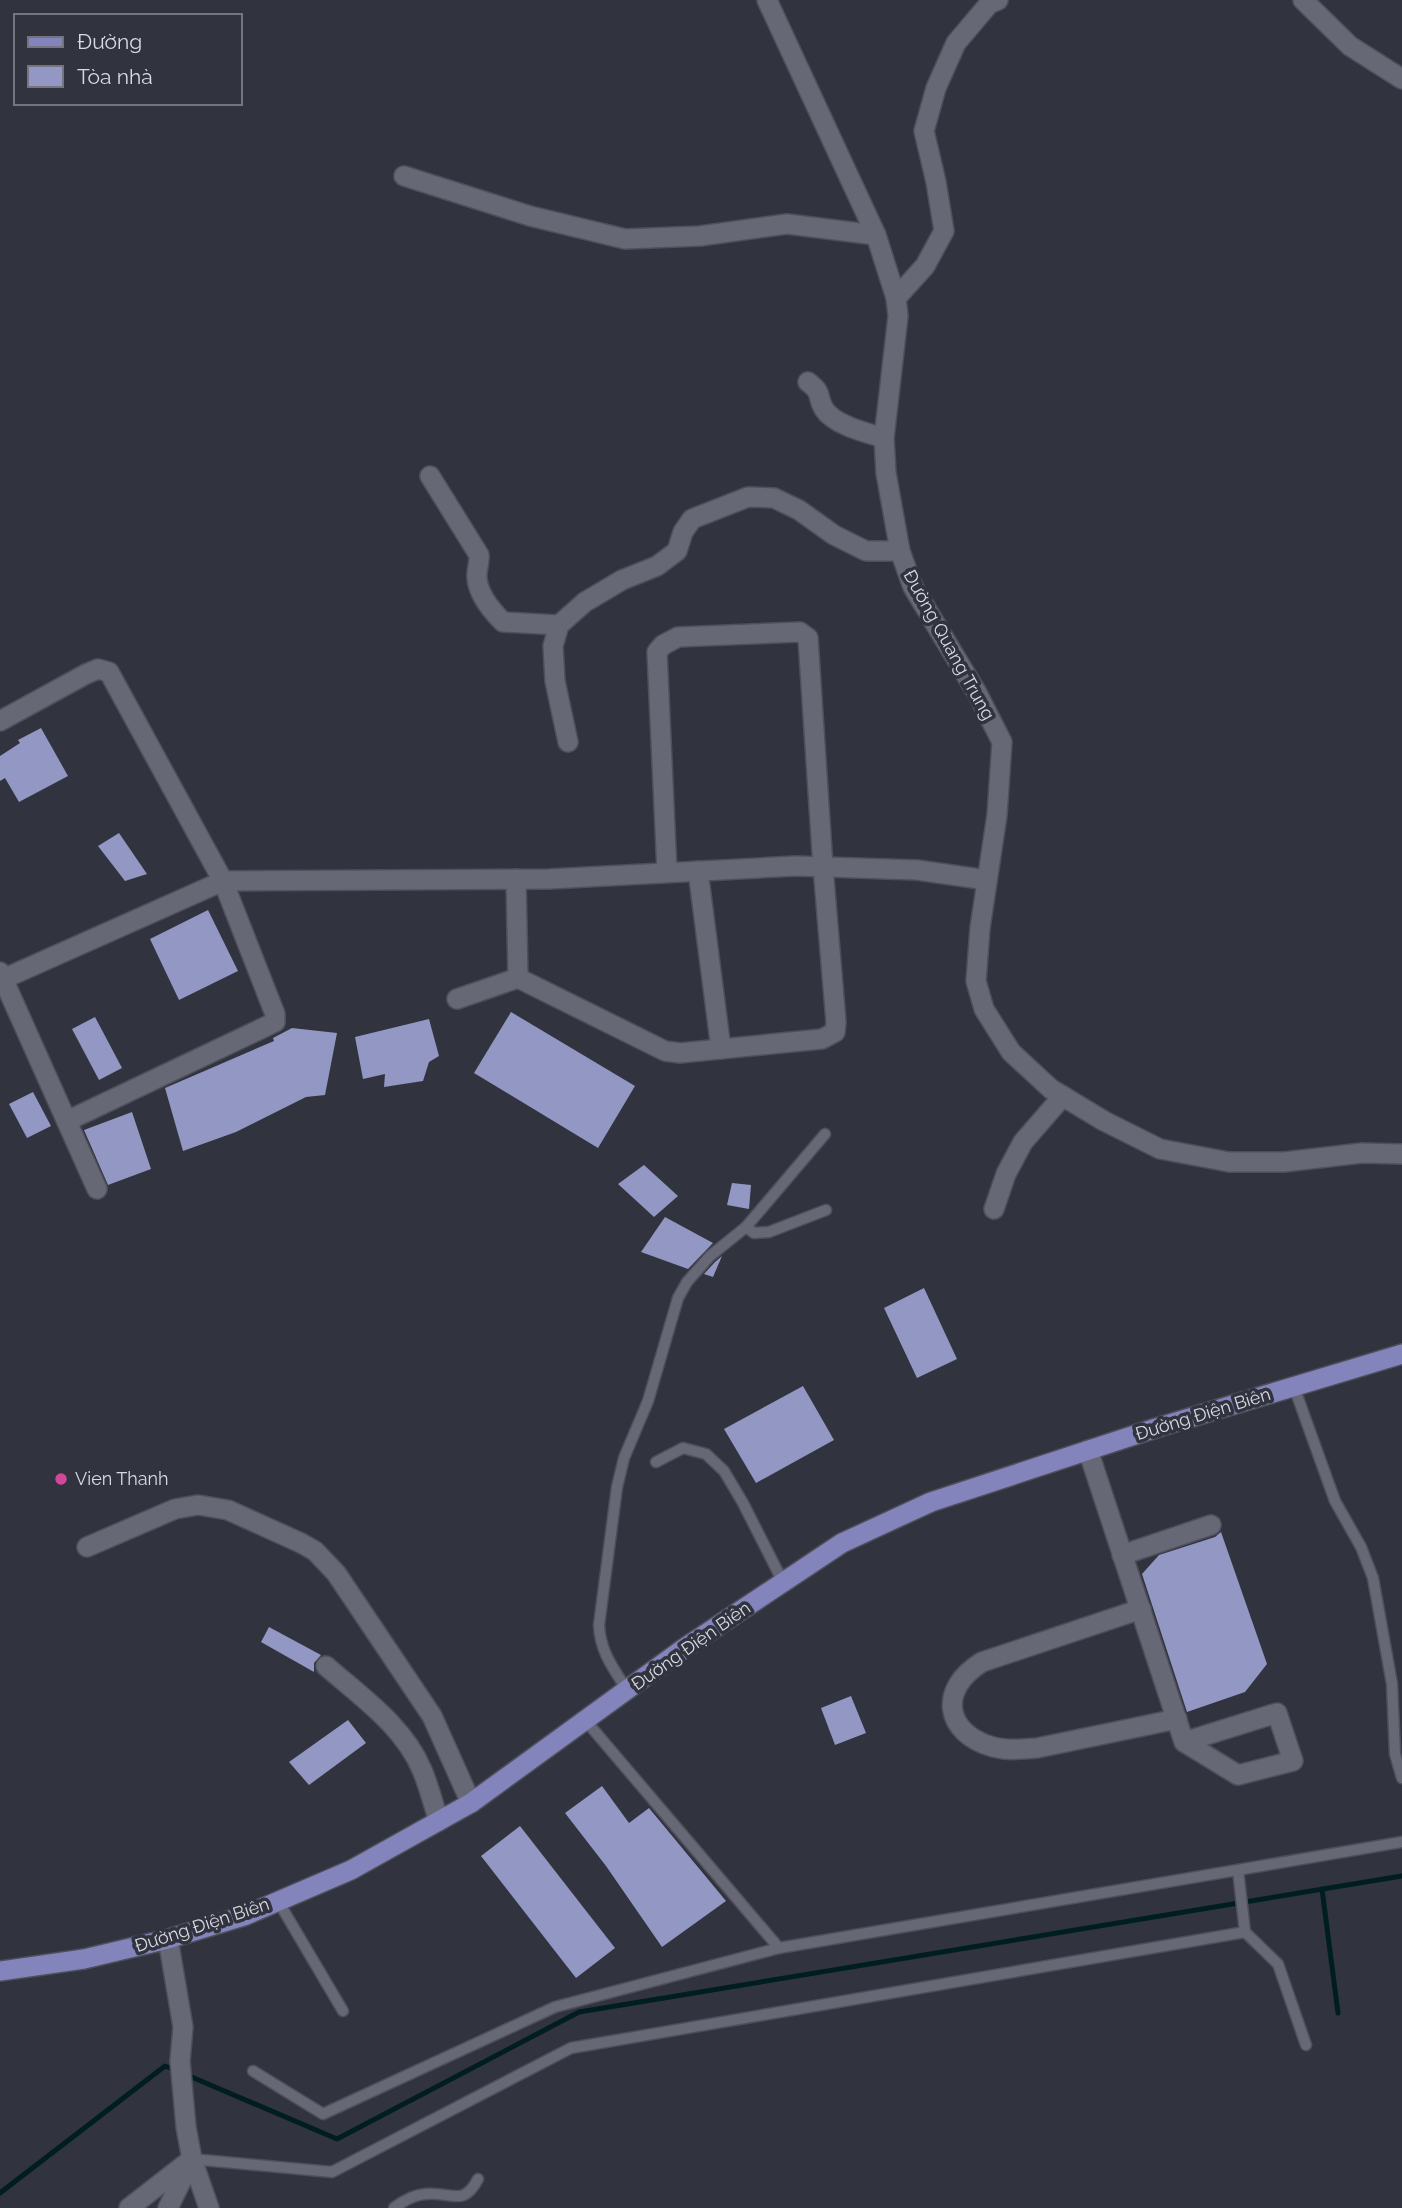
<svg xmlns="http://www.w3.org/2000/svg" width="1402" height="2208" viewBox="0 0 1402 2208" font-family="Raleway,sans-serif">
  <style>
    .lines { fill: none; stroke-linecap: round; stroke-linejoin: round }
    .stream { stroke: #001d22; stroke-width: 5 }
    .building { fill: #9297c3 }
    .service-casing { stroke: #4e4f5a; stroke-width: 13 }
    .minor-casing { stroke: #4e4f5a; stroke-width: 22 }
    .tertiary-casing { stroke: #4e4f5a; stroke-width: 22 }
    .primary-casing { stroke: #4e4f5a; stroke-width: 22 }
    .service { stroke: #666876; stroke-width: 10 }
    .minor { stroke: #666876; stroke-width: 19 }
    .tertiary { stroke: #666876; stroke-width: 19 }
    .primary { stroke: #8284bb; stroke-width: 19 }
    .hotel-dot { fill: #d1479c; stroke: #31333f; stroke-width: 2.5 }
    .labels { text-anchor: middle; stroke-width: 7; stroke-linejoin: round; paint-order: stroke }
    .street-label { font-size: 18px; fill: #d8d9e1; stroke: #31333f }
    .poi-label { font-size: 18px; fill: #d8d9e1; stroke: #31333f; text-anchor: start }
  </style>
  <rect width="100%" height="100%" fill="#31333f"/>
  <g class="lines">
    <!-- stream -->
    <g class="stream">
      <path d="M1322,1889L1338,2013"/>
      <path d="M187,2075L337,2139L579,2012L1402,1876"/>
      <path d="M0,2193L165,2066L178,2071"/>
    </g>
  </g>
  <!-- building -->
  <g class="building">
    <path d="M41,728L68,776L19,802L5,778L0,781V756L20,743L18,740Z"/>
    <path d="M119,833L147,874L125,881L98,846Z"/>
    <path d="M208,910L238,971L179,1000L150,939Z"/>
    <path d="M511,1012L635,1086L598,1148L474,1073Z"/>
    <path d="M95,1017L122,1068L99,1080L72,1029Z"/>
    <path d="M429,1019L439,1056L429,1062L423,1081L384,1087L385,1074L363,1079L355,1037Z"/>
    <path d="M292,1028L337,1033L325,1095L306,1097L236,1132L183,1151L165,1088L274,1041L273,1038Z"/>
    <path d="M33,1092L51,1126L27,1138L9,1104Z"/>
    <path d="M132,1112L151,1169L108,1185L84,1130Z"/>
    <path d="M644,1165L678,1196L654,1217L618,1184Z"/>
    <path d="M732,1183L751,1185L749,1209L727,1205Z"/>
    <path d="M665,1217L713,1243L688,1269L641,1252Z"/>
    <path d="M722,1256L713,1277L704,1274L715,1262Z"/>
    <path d="M924,1288L957,1359L917,1378L884,1308Z"/>
    <path d="M803,1386L834,1440L756,1483L724,1429Z"/>
    <path d="M1221,1532L1267,1664L1245,1692L1187,1712L1142,1574L1159,1555L1215,1537Z"/>
    <path d="M269,1627L321,1655L314,1663V1672L261,1642Z"/>
    <path d="M851,1696L866,1733L835,1745L821,1708Z"/>
    <path d="M348,1720L366,1743L309,1785L289,1762Z"/>
    <path d="M602,1786L629,1823L649,1808L726,1901L662,1947L606,1866L565,1813Z"/>
    <path d="M520,1826L615,1948L576,1978L481,1856Z"/>
  </g>
  <g class="lines">
    <defs>
      <g id="service">
        <path d="M746,1227L754,1233L769,1232L826,1210"/>
        <path d="M1294,1387L1335,1501L1361,1547L1373,1578L1392,1684L1395,1754L1402,1778"/>
        <path d="M656,1462L683,1448L706,1454L724,1471L743,1503L783,1582"/>
        <path d="M627,1690C613,1668 600,1651 599,1625L617,1487L624,1458L648,1401L678,1298L687,1282L710,1256L746,1227L825,1134"/>
        <path d="M586,1721L779,1948"/>
        <path d="M1238,1870L1245,1932"/>
        <path d="M278,1901L343,2011"/>
        <path d="M253,2071L323,2114L555,2007L779,1948L1402,1842"/>
        <path d="M192,2159L332,2172L571,2048L1245,1932L1278,1964L1306,2045"/>
        <path d="M394,2208C403,2201 413,2195 425,2194C451,2191 463,2208 478,2179"/>
      </g>
      <g id="minor">
        <path d="M1303,0L1350,46L1402,79"/>
        <path d="M404,176L530,216L625,239L700,236L787,224L876,235"/>
        <path d="M896,298L925,266L944,231L936,182L924,131L936,88L956,43L989,4L998,0"/>
        <path d="M808,382C824,394 816,396 824,409C834,425 867,433 884,438"/>
        <path d="M430,476L479,555C480,563 476,569 477,578C478,594 492,611 503,622L559,625"/>
        <path d="M0,721L86,674L98,669L109,672L223,881L275,1014V1022L269,1025L67,1121"/>
        <path d="M568,742L555,681L553,646L559,625L585,602L622,580L657,566L677,551L683,532L692,519L748,497L774,498L799,510L834,535L866,551H900"/>
        <path d="M698,871L721,1049"/>
        <path d="M516,879L518,978"/>
        <path d="M0,972L97,1189"/>
        <path d="M3,979L223,881L549,879L796,866L917,870L987,880"/>
        <path d="M457,999L518,978L665,1051L680,1053L822,1039L835,1032L836,1022L823,867L808,638L800,632L678,637L663,645L657,652L667,872"/>
        <path d="M994,1209L1006,1174L1023,1142L1063,1096"/>
        <path d="M1088,1450L1184,1742L1238,1775L1293,1761L1277,1713L1184,1742"/>
        <path d="M87,1547L175,1509L198,1505L228,1510L301,1543L315,1551L336,1573L432,1716L471,1803"/>
        <path d="M1122,1555L1211,1525"/>
        <path d="M1141,1609L982,1662C938,1689 944,1733 993,1747C1008,1751 1022,1749 1037,1748L1177,1719"/>
        <path d="M326,1666C360,1696 404,1726 422,1770C429,1786 433,1804 439,1821"/>
        <path d="M168,1939L183,2027L180,2061L186,2127L192,2159L209,2208"/>
        <path d="M129,2208L192,2159"/>
      </g>
      <g id="tertiary">
        <path d="M767,0L876,235L896,298L898,316L884,438L886,473L900,551L913,587L977,693L1002,742L997,815L980,928L976,981L984,1009L1011,1052L1051,1089L1104,1121L1160,1149L1229,1162H1284L1362,1153L1402,1154"/>
        <path d="M168,2208L192,2159"/>
      </g>
      <path id="primary" d="M0,1971L84,1959L168,1939L244,1916L351,1870L471,1803L683,1649L842,1543L931,1502L1156,1428L1402,1354"/>
    </defs>
    <!-- service casing -->
    <use href="#service" class="service-casing"/>
    <!-- minor casing -->
    <use href="#minor" class="minor-casing"/>
    <!-- tertiary casing -->
    <use href="#tertiary" class="tertiary-casing"/>
    <!-- primary casing -->
    <use href="#primary" class="primary-casing"/>
    <!-- service -->
    <use href="#service" class="service"/>
    <!-- minor -->
    <use href="#minor" class="minor"/>
    <!-- tertiary -->
    <use href="#tertiary" class="tertiary"/>
    <!-- primary -->
    <use href="#primary" class="primary"/>
  </g>
  <!-- markers -->
  <circle class="hotel-dot" cx="61" cy="1479" r="7"/>
  <g class="labels">
    <!-- street labels -->
    <g class="street-label">
      <text transform="translate(949 645) rotate(61)" y="6">Đường Quang Trung</text>
      <text transform="translate(1203 1414) rotate(-17)" y="6">Đường Điện Biên</text>
      <text transform="translate(691 1646) rotate(-35)" y="6">Đường Điện Biên</text>
      <text transform="translate(202 1925) rotate(-18)" y="6">Đường Điện Biên</text>
    </g>
    <!-- poi labels -->
    <g class="poi-label">
      <text x="75" y="1485">Vien Thanh</text>
    </g>
  </g>
  <!-- legend -->
  <rect x="14" y="14" width="228" height="91" fill="#31333f" stroke="#747580" stroke-width="2"/>
  <rect x="28" y="37" width="35" height="10" fill="#8284bb" stroke="#747580" stroke-width="2"/>
  <text x="77" y="49" font-size="21" fill="#d8d9e1">Đường</text>
  <rect x="28" y="66" width="35" height="21" fill="#9297c3" stroke="#747580" stroke-width="2"/>
  <text x="77" y="84" font-size="21" fill="#d8d9e1">Tòa nhà</text>
</svg>
